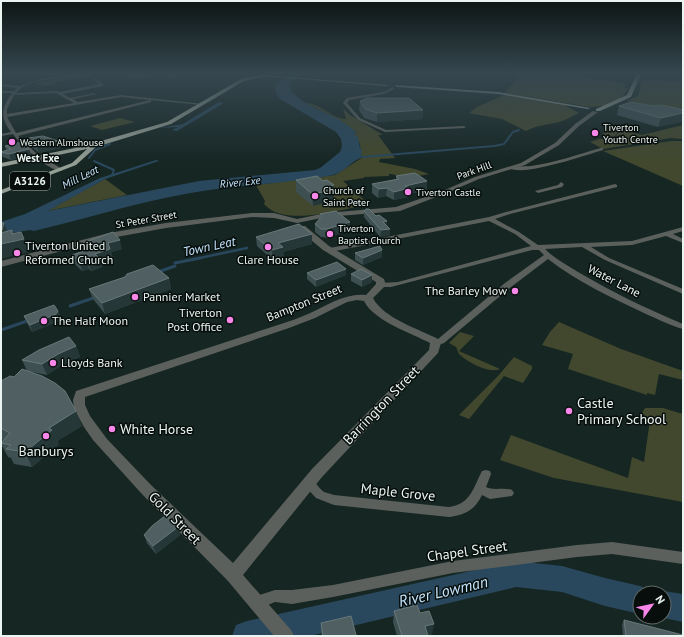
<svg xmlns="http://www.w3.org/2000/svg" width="684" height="637" viewBox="0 0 684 637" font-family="'PT Sans',sans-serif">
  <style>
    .green { fill: #42482d }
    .water { fill: #29485d }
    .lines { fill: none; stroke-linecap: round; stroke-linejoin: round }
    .stream-far2 { stroke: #29485d; stroke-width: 2 }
    .stream-far1 { stroke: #29485d; stroke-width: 2.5 }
    .stream { stroke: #29485d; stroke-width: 3 }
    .river { fill: #29485d; fill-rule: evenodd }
    .minor { fill: #5b605c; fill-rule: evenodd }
    .tertiary { fill: #5b605c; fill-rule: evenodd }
    .primary { fill: #939e94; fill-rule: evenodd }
    .wall { fill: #3d4f51 }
    .shaded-wall { fill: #263737 }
    .building { fill: #506062; stroke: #687879 }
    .poi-dot { fill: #f987e9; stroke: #070e0c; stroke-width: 1.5 }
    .labels { text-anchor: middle; stroke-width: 3; stroke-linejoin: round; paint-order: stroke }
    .far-poi-label { font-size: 10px; fill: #eaf5f2; stroke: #070e0c; text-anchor: start }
    .far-street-label { font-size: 10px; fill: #eaf5f2; stroke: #070e0c }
    .far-neighbourhood-label { font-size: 11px; font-weight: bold; fill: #eaf5f2; stroke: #070e0c }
    .far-water-label { font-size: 11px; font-style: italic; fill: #c4e5fe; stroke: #070e0c }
    .shield { fill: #070e0c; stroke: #a6b0ad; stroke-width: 1 }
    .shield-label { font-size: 11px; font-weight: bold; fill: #eaf5f2 }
    .poi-label { font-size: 12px; fill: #eaf5f2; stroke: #070e0c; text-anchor: start }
    .street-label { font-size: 12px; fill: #eaf5f2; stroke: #070e0c }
    .water-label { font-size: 13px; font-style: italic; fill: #c4e5fe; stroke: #070e0c }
    .near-poi-label { font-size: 14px; fill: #eaf5f2; stroke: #070e0c; text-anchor: start }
    .near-street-label { font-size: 14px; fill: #eaf5f2; stroke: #070e0c }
    .near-water-label { font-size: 16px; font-style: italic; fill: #c4e5fe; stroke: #070e0c }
  </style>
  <rect width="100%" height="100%" fill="#162623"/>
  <!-- green -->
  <g class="green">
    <path d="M86,74H195L173,78L161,76L128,78L129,76L101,74L58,81L53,82L57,84L44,86L45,85L33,84Z"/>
    <path d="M518,74L582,77L627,84L624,88H628C622,102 604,107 590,107L505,93L517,79Z"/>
    <path d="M646,79L683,82V111L627,101L638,96L642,82Z"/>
    <path d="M504,95L564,105L579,113C572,116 566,120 559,122C547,125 537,125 526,131L502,119L469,113L477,107Z"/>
    <path d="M306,103C322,104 332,119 346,119L343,108L350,115L383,135H378L395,158L380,159L379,162L415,169L429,174C420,176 410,177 400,176C396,176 394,174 389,174V176L364,177V178L343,181L369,204C343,209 284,228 264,204L265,201L256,185L335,175L363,157L361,155L360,144L355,135L356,132L332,116Z"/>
    <path d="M120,118L135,122L102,130L90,126Z"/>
    <path d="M683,125V139L671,138L603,149L590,142L599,139L615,138L619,131L614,137L602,135L609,127L642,135Z"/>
    <path d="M671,141H683V186L603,151Z"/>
    <path d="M105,179L127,195L47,211Z"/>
    <path d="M559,322L621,349L683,371V380L659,374L655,395L647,393V395L568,369L573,354L542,345L550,332Z"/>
    <path d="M460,332L474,336L459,351L500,369C489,374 467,362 459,354L456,347L449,343Z"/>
    <path d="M514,357L532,366V369L523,383L504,376L469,419L459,415L498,376Z"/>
    <path d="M645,408H663L683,414V502L554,478L500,460L511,435L628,478L632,457L644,462L650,420L642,413Z"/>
  </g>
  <!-- water -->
  <g class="water">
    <path d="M293,74H304L290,82C286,98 322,110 332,116C341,120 349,126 356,132L355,135L358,137L360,148L362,150L361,155L363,157C352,160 345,172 333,175C322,178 311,178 300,180C261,185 223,187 185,194C134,203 85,219 34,231L30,230L1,235V222L25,214L100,178L156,160L159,161L105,179L48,211L199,181L315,170L320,168L340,152L342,146L341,139L336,132L280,99C276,94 275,91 275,85Z"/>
    <path d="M219,102L224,103L177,131L172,130L178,127L158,128L183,124Z"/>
  </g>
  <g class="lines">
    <!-- stream-far2 -->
    <g class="stream-far2">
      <path d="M363,157L494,146L504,144L513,132L519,130"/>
      <path d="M89,158L95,150L110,144"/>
      <path d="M94,161L114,170L112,175"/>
    </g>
    <!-- stream-far1 -->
    <path class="stream-far1" d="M195,259L247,248"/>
    <!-- stream -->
    <g class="stream">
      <path d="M175,263L200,258"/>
      <path d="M158,272L175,266"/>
      <path d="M70,306L96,297"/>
      <path d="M1,330L30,320"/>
    </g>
    <!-- river -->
    <g class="river">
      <path d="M516,561L562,566L605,578L640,586L650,590L651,593H640V614L605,606L562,592L516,587L310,636H232L236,625L247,621Z"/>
      <path d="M664,591L683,594V622L659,617H664V593H659Z"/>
    </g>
    <!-- minor -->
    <g class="minor">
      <path d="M76,74H86C66,82 32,74 16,93L57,91L60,92L99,84L93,79L95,78L103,84V86L63,94L70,98L94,93L96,94L73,99L78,102L121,95L204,104L202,105L151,100V102L18,136L36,153L62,169V171C49,172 20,144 13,134L1,136V134L11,132C0,117 1,108 12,93H1V91H14L17,88L1,86V84L20,86L41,79ZM56,93L74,103L7,114V109L14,95ZM121,97L150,100L16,133L7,117Z"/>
      <path d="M393,87L394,89L384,94L349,100L347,103L360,118L386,130L464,126L466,127L464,128L385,132L358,120L343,103L347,98L383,92Z"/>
      <path d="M71,145H75L83,149L81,150L71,147Z"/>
      <path d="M601,148H603V150C585,155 524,177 509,168C514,165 524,167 531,166C555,163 578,154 601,148Z"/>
      <path d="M561,182L564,184L562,187L538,193L535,191L558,185Z"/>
      <path d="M615,184L617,185V187L510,214L495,219L519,232L538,245L632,241L683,227V231L673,234L683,239V243L666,236L632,245L591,247L609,258L683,289V294L605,260L582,247L545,249C555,259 567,265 578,272C612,292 647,309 683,324V329C671,326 658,319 646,314C613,298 577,282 548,259L511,287L444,343L436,346L433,345L432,343L438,339L505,283L544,255L539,250H532L391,287H381L377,285L381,283L398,282L531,246L515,234L489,221L330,252L327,250L330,248L489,217L506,212Z"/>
      <path d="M486,470L490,471L491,474L486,487C494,491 503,487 512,490L514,493L512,496L490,499L482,495C475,510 465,515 449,517L334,505L316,498L302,483L304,480C314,476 317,487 324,492C327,493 331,494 334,495L449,507C471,504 473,488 482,471Z"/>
      <path d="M612,542L683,552V564L612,554L577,557L453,573L333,597L292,604L275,602L258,609L253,607L251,602L253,597L275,590H292L333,585L453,561L577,545Z"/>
    </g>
    <!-- tertiary -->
    <g class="tertiary">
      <path d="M593,111L598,112L579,126L559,145L525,165L479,179L444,194L400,211L326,217L297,223L274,218L252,217L166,228L111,238L1,267V261L109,233L166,223L252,213H274L297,219L326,213L396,207L440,192L475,177L521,163L555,143L575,124Z"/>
      <path d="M299,226H305L329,246L384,279L386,285L373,298C383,318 419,329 438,339L441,343L438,353L322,477L243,575L291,630L294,636H274L228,581L141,493L93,440L84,427L74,409L73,400L76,391L281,324C290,321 299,318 308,314C327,306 344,293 366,295L376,284V282L323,250L299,230ZM357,300L364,301C374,321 411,333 430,343L429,350L312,469L233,563L151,485L107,439L90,416L85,405V397L289,328L315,318L347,302Z"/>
    </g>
    <!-- primary -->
    <g class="primary">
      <path d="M637,74H641L631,97L600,111H596V109L627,95Z"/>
      <path d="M262,75L388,85L386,86L275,77H262L244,81L171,124L96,147L76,165L1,194V190L72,163L87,149L1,167V163L80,147L167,122L241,79Z"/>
      <path d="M395,85L498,92L590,108L588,109L498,94L397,87Z"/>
    </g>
  </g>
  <!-- wall -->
  <g class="wall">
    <path d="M360,101L423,110L422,119L377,122L364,118L359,110Z"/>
    <path d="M619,106H653L683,110L658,127L617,115Z"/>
    <path d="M28,138L58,141L60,148L39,153L31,146Z"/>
    <path d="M5,146L29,149L31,155L11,160L3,157L1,152L6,150Z"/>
    <path d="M396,176L427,181V190L408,194V197L394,200L386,196L378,198L372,193V184L396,179Z"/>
    <path d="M296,180L323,181L334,185V201L313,206L296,192Z"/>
    <path d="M364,211L376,216L387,221L386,225L390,235L380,237L364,217Z"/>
    <path d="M320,214L350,222V231L330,236L329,238L321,237L315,232V224L320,218Z"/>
    <path d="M256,237L312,244L283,252L284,257L273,260L257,246Z"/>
    <path d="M80,244L122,249L111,252L113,258L100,262L102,267L91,271L89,269L82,271L75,264L72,255L82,251Z"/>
    <path d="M355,253L382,257L363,265L355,260Z"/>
    <path d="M307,273L346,275L316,287L307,279Z"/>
    <path d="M351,274L372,275V282L362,287L351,281Z"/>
    <path d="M169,278L171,289L105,314L93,299L89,289Z"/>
    <path d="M58,311L61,318L59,321L32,332L27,323L24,316Z"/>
    <path d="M76,346L80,357L62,365L47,375L27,371L22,360Z"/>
    <path d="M14,377L82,426L57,441L59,444L32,467L14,464L11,458L8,457L1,444V442L3,440L1,439V381Z"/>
    <path d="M178,527L180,535L156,554L147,543L144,535Z"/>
    <path d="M394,611L432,635L428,636H397L393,622Z"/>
    <path d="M624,620L683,636H623L622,624Z"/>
    <path d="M321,623L356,636H322L321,631Z"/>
  </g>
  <!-- shaded-wall -->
  <g class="shaded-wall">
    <path d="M423,110L422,119L377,122V113Z"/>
    <path d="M683,113V122L658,127L661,118Z"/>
    <path d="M58,141L60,148L39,153L36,145Z"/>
    <path d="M29,149L31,155L11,160L9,154Z"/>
    <path d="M427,181V190L408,194V197L394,200V192L405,186Z"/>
    <path d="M334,185V201L313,206L312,194L329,186Z"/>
    <path d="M387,188L386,196L378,198L379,189Z"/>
    <path d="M387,221L386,227L383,222Z"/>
    <path d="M350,222V231L330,236L329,238V229L330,228Z"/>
    <path d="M4,223L9,236L12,234V230L15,241L24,239L29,252L1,259V233Z"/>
    <path d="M390,229V235L380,237L381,230Z"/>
    <path d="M312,234V244L283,252L284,257L273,260L272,250L278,243Z"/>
    <path d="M120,240L122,249L111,252L113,258L100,262L102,267L91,271L88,262L95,254L108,243Z"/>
    <path d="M382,250V257L363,265V258Z"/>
    <path d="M86,260L89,269L82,271L80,262Z"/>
    <path d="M346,269V275L316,287V280Z"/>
    <path d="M372,275V282L362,287V280Z"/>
    <path d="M169,278L171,289L105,314L102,303Z"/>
    <path d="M58,311L61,318L59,321L32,332L30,325Z"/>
    <path d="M76,346L80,357L62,365L47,375L42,364L58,354Z"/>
    <path d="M76,411L82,426L57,441L59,444L32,467L25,452L49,428Z"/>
    <path d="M178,527L180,535L156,554L153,546Z"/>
    <path d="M434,624L432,635L427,636L425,626Z"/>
  </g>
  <!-- building -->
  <g class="building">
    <path d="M367,98H409L423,110L377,113L365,109L360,101Z"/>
    <path d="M631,102L653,106L662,105L683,110V113L661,118L619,106Z"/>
    <path d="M43,136L58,141L36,145L28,138Z"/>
    <path d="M21,142L29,149L9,154L1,152L11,149L5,146Z"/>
    <path d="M415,173L427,181L405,186L409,188L394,192L387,188L379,189L372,184L399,179L396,176Z"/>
    <path d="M317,176L323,181L327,180L334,185L329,186L333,190L312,194L296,180Z"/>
    <path d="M366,209H369L376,216L379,215L387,221L383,222L390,229L381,230L364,211Z"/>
    <path d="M336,211L350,222L330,228L329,229H321L315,224L322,216L320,214Z"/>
    <path d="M1,223H4L1,233L12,230V234L21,232L24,239L1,244Z"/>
    <path d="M299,224L312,234L278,243L283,247L272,250L256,237Z"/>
    <path d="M113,232L120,240L108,243L110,249L95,254L99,258L88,262L86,260L80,262L72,255L87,250L80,244Z"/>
    <path d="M380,246L382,250L363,258L355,253Z"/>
    <path d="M337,262L346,269L316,280L307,273Z"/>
    <path d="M153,265L169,278L102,303L89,289L125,277L127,274Z"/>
    <path d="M361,269L372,275L362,280L351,274Z"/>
    <path d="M54,305L58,311L56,314L30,325L24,316Z"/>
    <path d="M69,337L76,346L58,354L42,364L22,360L39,350Z"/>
    <path d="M22,369L42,376L55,383L65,391L76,411L49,428L52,430L25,452L6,449L11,445L1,443L10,433L1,428V381L10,376L14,377Z"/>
    <path d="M166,515L178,527L153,546L144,535L152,526Z"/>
    <path d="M417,605L420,613L429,611L434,624L425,626L428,636H402L394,611Z"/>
    <path d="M351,616L356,635L351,636H323L321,623Z"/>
    <path d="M624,620L683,635V636H626Z"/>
  </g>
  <!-- sky -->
  <linearGradient id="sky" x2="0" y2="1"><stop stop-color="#0c1513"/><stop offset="0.45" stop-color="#364750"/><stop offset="1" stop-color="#364750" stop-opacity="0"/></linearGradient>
  <rect width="684" height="163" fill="url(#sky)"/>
  <!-- markers -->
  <g class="poi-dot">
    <circle cx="595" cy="133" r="4"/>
    <circle cx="12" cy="142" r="4"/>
    <circle cx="408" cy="192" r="4"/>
    <circle cx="315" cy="196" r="4"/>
    <circle cx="330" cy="234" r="4"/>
    <circle cx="268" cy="247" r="4"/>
    <circle cx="17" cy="253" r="4"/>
    <circle cx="515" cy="291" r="4"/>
    <circle cx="135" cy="297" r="4"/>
    <circle cx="230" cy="320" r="4"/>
    <circle cx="44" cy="321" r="4"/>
    <circle cx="53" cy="363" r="4"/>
    <circle cx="569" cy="411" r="4"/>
    <circle cx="112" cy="429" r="4"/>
    <circle cx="46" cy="436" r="4"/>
  </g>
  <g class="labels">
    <!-- far-poi labels -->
    <g class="far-poi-label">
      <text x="603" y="131">Tiverton<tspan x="603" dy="12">Youth Centre</tspan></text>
      <text x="20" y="146">Western Almshouse</text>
      <text x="323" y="194">Church of<tspan x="323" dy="12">Saint Peter</tspan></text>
      <text x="416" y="196">Tiverton Castle</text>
      <text x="338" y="232">Tiverton<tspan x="338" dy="12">Baptist Church</tspan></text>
    </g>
    <!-- far-street labels -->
    <g class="far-street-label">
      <text transform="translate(474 170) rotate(-20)" y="4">Park Hill</text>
      <text transform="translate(146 219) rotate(-10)" y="4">St Peter Street</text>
    </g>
    <!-- far-neighbourhood labels -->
    <g class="far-neighbourhood-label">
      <text x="38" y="162">West Exe</text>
    </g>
    <!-- far-water labels -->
    <g class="far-water-label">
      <text transform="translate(80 177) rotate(-26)" y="4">Mill Leat</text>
      <text transform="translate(240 182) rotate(-6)" y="4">River Exe</text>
    </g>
    <!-- shield labels -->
    <rect class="shield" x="10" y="172" width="40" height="18" rx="3"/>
    <g class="shield-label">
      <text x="30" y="185">A3126</text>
    </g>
    <!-- poi labels -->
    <g class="poi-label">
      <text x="25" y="250">Tiverton United<tspan x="25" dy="14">Reformed Church</tspan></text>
      <text x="268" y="264" text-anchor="middle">Clare House</text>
      <text x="507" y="295" text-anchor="end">The Barley Mow</text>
      <text x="143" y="301">Pannier Market</text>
      <text x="222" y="317" text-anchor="end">Tiverton<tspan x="222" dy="14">Post Office</tspan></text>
      <text x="52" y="325">The Half Moon</text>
      <text x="61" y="367">Lloyds Bank</text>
    </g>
    <!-- street labels -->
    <g class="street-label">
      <text transform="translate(614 281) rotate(27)" y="4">Water Lane</text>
      <text transform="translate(304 303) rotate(-22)" y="4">Bampton Street</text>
    </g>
    <!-- water labels -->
    <g class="water-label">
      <text transform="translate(209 246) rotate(-12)" y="5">Town Leat</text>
    </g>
    <!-- near-poi labels -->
    <g class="near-poi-label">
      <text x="577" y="408">Castle<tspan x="577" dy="16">Primary School</tspan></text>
      <text x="120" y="434">White Horse</text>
      <text x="46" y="456" text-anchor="middle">Banburys</text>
    </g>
    <!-- near-street labels -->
    <g class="near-street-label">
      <text transform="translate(381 405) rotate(-46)" y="5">Barrington Street</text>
      <text transform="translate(398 492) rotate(6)" y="5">Maple Grove</text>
      <text transform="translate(175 518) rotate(45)" y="5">Gold Street</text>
      <text transform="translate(467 551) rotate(-8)" y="5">Chapel Street</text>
    </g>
    <!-- near-water labels -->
    <g class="near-water-label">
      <text transform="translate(443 591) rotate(-13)" y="6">River Lowman</text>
    </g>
  </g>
  <!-- border -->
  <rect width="684" height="637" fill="none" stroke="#eaf5f2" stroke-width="4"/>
  <!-- north arrow -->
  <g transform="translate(652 605) rotate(57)"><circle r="19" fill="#070e0c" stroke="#626a68"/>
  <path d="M0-3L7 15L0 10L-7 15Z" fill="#f987e9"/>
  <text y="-6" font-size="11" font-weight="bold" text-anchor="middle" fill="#eaf5f2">N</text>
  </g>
</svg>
